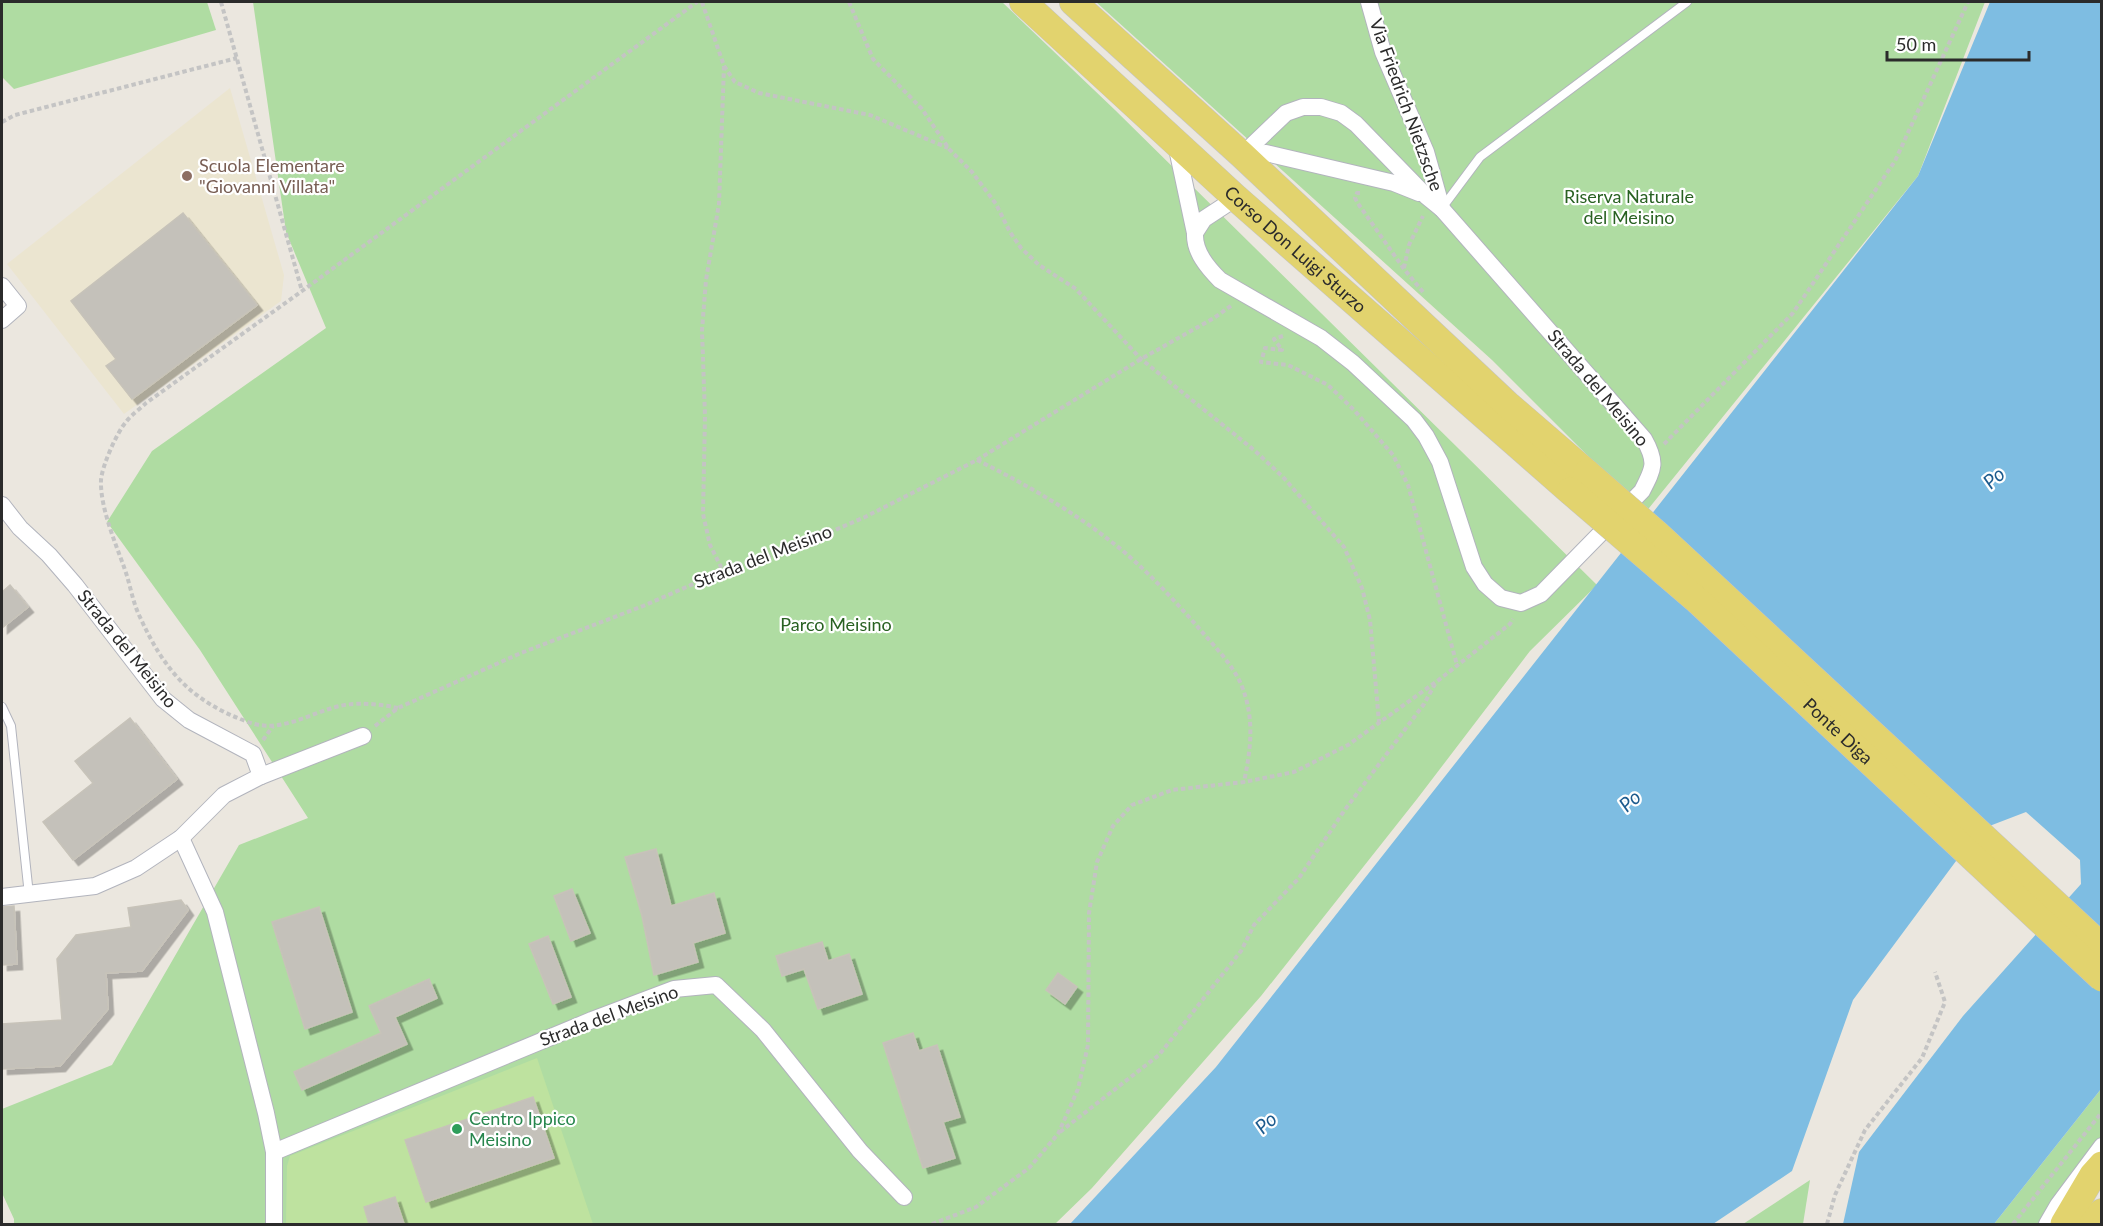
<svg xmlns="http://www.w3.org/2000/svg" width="2103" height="1226" viewBox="0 0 2103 1226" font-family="Lato,sans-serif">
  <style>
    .education { fill: #ebe5d0 }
    .green { fill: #afdca2 }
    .pitch { fill: #bee29f }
    .water { fill: #7ebde2 }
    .building { fill: #c4c1ba; stroke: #c7c3b9; stroke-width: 1.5; filter: url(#shadow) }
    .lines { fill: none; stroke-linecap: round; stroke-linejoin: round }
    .service-casing { stroke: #b2b4bd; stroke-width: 10 }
    .minor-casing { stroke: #b2b4bd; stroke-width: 18 }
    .primary-casing { stroke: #c4c4c4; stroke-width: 28 }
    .path { stroke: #c4c4c4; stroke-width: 4; stroke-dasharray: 4.5 3; stroke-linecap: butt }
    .service { stroke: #fff; stroke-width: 8 }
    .minor { stroke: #fff; stroke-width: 16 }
    .primary { stroke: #e2d36e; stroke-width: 27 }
    .primary-bridge-casing { stroke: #c4c4c4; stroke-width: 28; stroke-linecap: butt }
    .primary-bridge { stroke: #e2d36e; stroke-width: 27 }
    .education-dot { fill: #8d6e63; stroke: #fff; stroke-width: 2 }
    .leisure-dot { fill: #2e9e5b; stroke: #fff; stroke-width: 2 }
    .labels { text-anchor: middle; stroke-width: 4.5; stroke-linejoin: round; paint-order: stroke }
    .street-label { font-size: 18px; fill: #2b2b2b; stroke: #fff }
    .education-label { font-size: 18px; fill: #785e54; stroke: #fff; text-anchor: start }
    .park-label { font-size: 18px; fill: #296122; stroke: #fff }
    .leisure-label { font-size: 18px; fill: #27864d; stroke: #fff; text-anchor: start }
    .water-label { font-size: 20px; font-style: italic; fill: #1c5b8e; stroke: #fff }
  </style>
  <defs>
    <filter id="shadow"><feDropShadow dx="5.5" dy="5.5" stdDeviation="0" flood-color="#0004"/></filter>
  </defs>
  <rect width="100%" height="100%" fill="#ebe7df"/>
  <!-- education -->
  <path class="education" d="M230,88L284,275L281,301L124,414L7,264Z"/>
  <!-- green -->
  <g class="green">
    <path d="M2,2H207L216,30L14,89L2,77Z"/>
    <path d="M253,2H1002L1115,110L1597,585L1530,651L1417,799L1261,996L1092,1188L1055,1224H14V1219L2,1193V1109L112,1065L239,845L308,818L200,650L107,522L152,451L326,328L286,232Z"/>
    <path d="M1096,2H1985L1918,176L1645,513L1492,360Z"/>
    <path d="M2101,1089V1143L2041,1224H1994Z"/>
    <path d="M1810,1180L1803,1224H1743Z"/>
  </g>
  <!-- pitch -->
  <path class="pitch" d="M537,1058L593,1224H286L287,1166L290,1156Z"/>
  <!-- water -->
  <path class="water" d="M1990,2H2101V1089L1994,1224H1843L1859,1152L1963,1016L2081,884L2080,860L2026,812L1979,830L1853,1000L1792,1171L1713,1224H1070L1216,1067L1918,176Z"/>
  <!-- building -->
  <g class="building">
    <path d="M183,213L257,305L132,399L106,366L116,359L71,301Z"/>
    <path d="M10,585L28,607L2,628V592Z"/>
    <path d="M130,718L177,779L73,860L43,822L93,783L75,761Z"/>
    <path d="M656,849L671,906L714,893L725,933L693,943L698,962L654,975L642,916L625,857Z"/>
    <path d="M572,889L590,933L571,941L554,896Z"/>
    <path d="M181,900L188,910L142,971L106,973L108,1009L60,1066L2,1069V1024L62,1020L57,959L76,935L131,927L128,908Z"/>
    <path d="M14,906L17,964L2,965V907Z"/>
    <path d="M319,907L352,1012L305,1029L272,922Z"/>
    <path d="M548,936L571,997L553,1004L529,944Z"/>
    <path d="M822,942L828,961L849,954L862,994L818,1009L804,969L782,976L776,956Z"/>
    <path d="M1058,973L1077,987L1065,1004L1046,990Z"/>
    <path d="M429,979L437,998L395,1017L407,1044L302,1090L294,1072L381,1033L369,1006Z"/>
    <path d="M913,1033L919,1051L937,1045L960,1117L943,1122L955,1158L923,1168L883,1043Z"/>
    <path d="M533,1097L554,1158L426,1202L405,1140Z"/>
    <path d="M395,1197L404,1224H369L364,1207Z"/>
  </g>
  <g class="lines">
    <defs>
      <g id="service">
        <path d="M1442,208L1480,157L1687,2"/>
        <path d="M2,707L11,726L29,895"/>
      </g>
      <g id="minor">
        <path d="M1369,2L1383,52L1426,152L1442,209"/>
        <path d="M1176,144L1195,233L1204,219L1236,198"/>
        <path d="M1242,155L1266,153L1394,183L1419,193"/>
        <path d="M1195,233C1194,252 1208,268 1220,280L1321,338L1353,363L1414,420L1426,436L1440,462L1474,567L1485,584L1501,598L1521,603L1541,594L1642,491C1654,468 1657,462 1644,439L1442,209L1426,196L1356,124L1341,113L1321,107H1303L1286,113L1242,155"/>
        <path d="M2,286L18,306L2,320"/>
        <path d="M2,505L20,528L49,555L75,585L163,699L189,720L253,754L261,776L224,795L181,838L136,868L95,886L2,897"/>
        <path d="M261,776L363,736"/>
        <path d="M181,838L215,912L266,1113L274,1152V1224"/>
        <path d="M274,1152L592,1020L674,989L716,985L763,1030L860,1151L904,1197"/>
        <path d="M2047,1224L2058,1205L2102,1146"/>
      </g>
      <g id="primary">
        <path id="s1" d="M1023,2L1236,198L1570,491"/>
        <path d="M1073,2L1242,155L1507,404L1587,473"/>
        <path d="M2064,1224L2093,1175L2102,1165"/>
        <path d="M2093,1224L2102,1212"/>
      </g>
    </defs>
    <!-- service casing -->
    <use href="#service" class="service-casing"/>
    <!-- minor casing -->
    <use href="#minor" class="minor-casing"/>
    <!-- primary casing -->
    <use href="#primary" class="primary-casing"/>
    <!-- path -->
    <g class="path">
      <path d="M221,2L302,291"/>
      <path d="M702,2L724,66L719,204L706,280L702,330L705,416L703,514L710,545L723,571"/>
      <path d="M849,2L873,59L922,109L949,149L972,172L996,204L1010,232L1021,248L1039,265L1076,289L1141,359L1254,450L1283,477L1344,547L1362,588L1370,620L1379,722"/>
      <path d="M724,66L735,82L759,93L870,115L948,148"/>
      <path d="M2,122L15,115L237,58"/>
      <path d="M1360,193H1357L1355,198L1359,205L1404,269L1423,292"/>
      <path d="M1404,268L1409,245L1423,216"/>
      <path d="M1283,336L1274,339L1282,350L1265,348L1261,362L1288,365L1328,385L1354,410L1393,455L1408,485L1457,665"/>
      <path d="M1664,444L1793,313L1895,161L1968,2"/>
      <path d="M977,460C1025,484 1071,510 1113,543C1144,567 1171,597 1197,626C1212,644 1231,662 1241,684C1255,718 1251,748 1244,782"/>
      <path d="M398,708C384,705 369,703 353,704C318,706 285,736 248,722C190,701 164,670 139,615C132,600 130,583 124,567C115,542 100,507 101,480C102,466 117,432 126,422C131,415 140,409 146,403L302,291L697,2"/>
      <path d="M375,726L398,708L521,653L643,606L723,571L784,552L865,517L977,460L1141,359L1214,318L1232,305"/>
      <path d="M263,740L273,726"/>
      <path d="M1060,1132L1159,1055L1241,951L1254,925L1299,878L1344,811L1424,704L1435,684"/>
      <path d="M932,1224L976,1207L1029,1168L1058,1134L1078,1089L1088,1045L1089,913L1097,862L1113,826L1132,805L1172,790L1244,782L1294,772L1348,745L1440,679L1510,624L1513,619"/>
      <path d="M1827,1224L1835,1195L1865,1130L1922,1058L1945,1002L1935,972"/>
      <path d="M2013,1224L2102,1112"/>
    </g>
    <!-- service -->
    <use href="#service" class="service"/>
    <!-- minor -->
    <use href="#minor" class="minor"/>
    <!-- primary -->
    <use href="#primary" class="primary"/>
    <defs>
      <g id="primary-bridge">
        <path d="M1587,473L1658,535L2102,947"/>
        <path id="s2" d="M1570,491L1698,601L2102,978"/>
      </g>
    </defs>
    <!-- primary-bridge casing -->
    <use href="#primary-bridge" class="primary-bridge-casing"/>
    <!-- primary-bridge -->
    <use href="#primary-bridge" class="primary-bridge"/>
  </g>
  <!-- markers -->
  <circle class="education-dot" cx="187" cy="176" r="6"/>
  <circle class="leisure-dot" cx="457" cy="1129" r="6"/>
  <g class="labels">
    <!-- street labels -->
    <g class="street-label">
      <text transform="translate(1406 105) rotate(70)" y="6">Via Friedrich Nietzsche</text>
      <text dy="6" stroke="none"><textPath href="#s1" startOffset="368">Corso Don Luigi Sturzo</textPath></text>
      <text transform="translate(1598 388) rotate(50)" y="6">Strada del Meisino</text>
      <text transform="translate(763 557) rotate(-21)" y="6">Strada del Meisino</text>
      <text transform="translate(127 649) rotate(51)" y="6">Strada del Meisino</text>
      <text dy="6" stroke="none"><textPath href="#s2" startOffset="360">Ponte Diga</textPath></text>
      <text transform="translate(609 1016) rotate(-20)" y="6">Strada del Meisino</text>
    </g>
    <!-- education labels -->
    <g class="education-label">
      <text x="199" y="172">Scuola Elementare<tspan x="199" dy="21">"Giovanni Villata"</tspan></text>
    </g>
    <!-- park labels -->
    <g class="park-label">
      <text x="1629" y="203">Riserva Naturale<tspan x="1629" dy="21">del Meisino</tspan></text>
      <text x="836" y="631">Parco Meisino</text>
    </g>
    <!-- leisure labels -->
    <g class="leisure-label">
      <text x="469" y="1125">Centro Ippico<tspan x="469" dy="21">Meisino</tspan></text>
    </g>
    <!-- water labels -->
    <g class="water-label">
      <text transform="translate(1994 478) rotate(-42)" y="7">Po</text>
      <text transform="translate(1630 801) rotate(-42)" y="7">Po</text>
      <text transform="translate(1266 1123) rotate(-42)" y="7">Po</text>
    </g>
  </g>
  <!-- border -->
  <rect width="2103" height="1226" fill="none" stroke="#2b2b2b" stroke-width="6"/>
  <!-- scale -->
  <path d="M1887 51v9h142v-9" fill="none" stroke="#2b2b2b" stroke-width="3"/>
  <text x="1896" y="51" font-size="18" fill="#2b2b2b" stroke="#ffffff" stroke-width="4.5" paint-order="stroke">50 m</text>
</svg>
